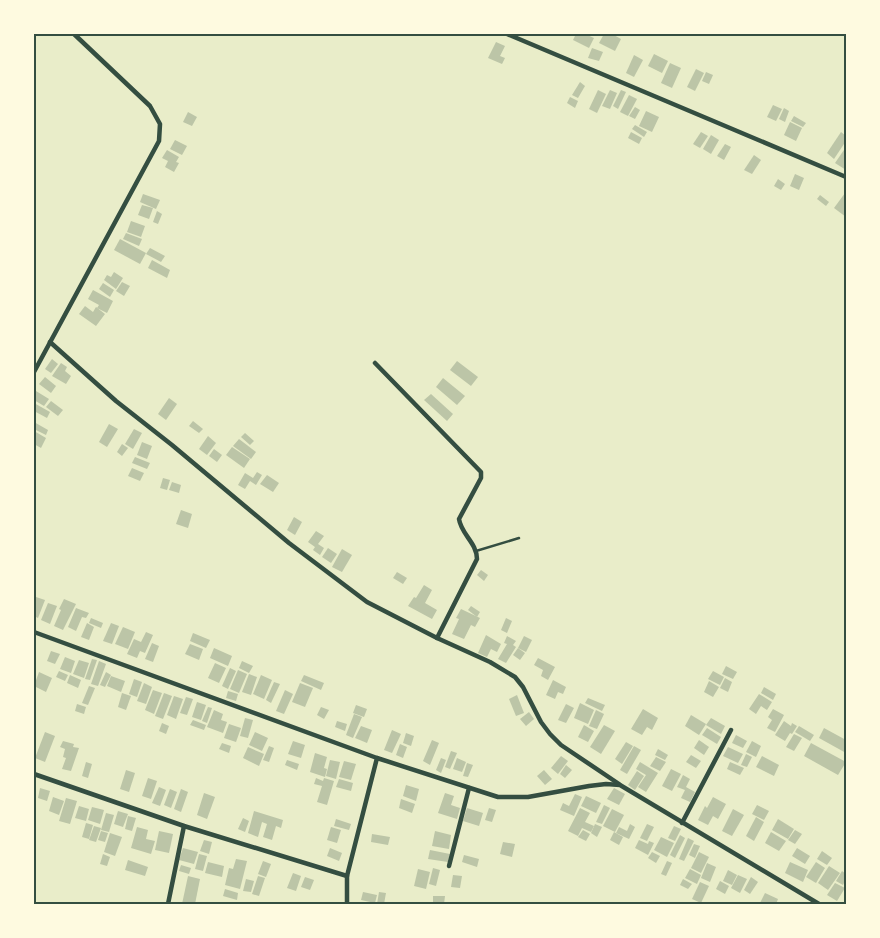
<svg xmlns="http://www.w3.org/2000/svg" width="880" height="938" viewBox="0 0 880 938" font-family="Jost,sans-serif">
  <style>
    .building { fill: #bcc5a7 }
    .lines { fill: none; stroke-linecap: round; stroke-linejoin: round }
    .service { stroke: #344e41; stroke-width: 2.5 }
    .minor { stroke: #344e41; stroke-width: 4.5 }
    .neatline { fill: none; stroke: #344e41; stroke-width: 2 }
  </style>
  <rect width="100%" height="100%" fill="#e9edc9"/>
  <!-- building -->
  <g class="building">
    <path d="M576,34H585L594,38L589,48L573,40Z"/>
    <path d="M604,34H612L621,39L615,51L599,43Z"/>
    <path d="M496,42L505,46L500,56L505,58L502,64L488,58Z"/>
    <path d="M592,48L603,52L599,61L588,58Z"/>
    <path d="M654,54L668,61L662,73L648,66Z"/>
    <path d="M634,55L643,60L634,77L626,73Z"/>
    <path d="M670,63L681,68L672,88L661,83Z"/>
    <path d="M696,69L704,73L695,91L687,87Z"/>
    <path d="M706,72L713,75L709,84L702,81Z"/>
    <path d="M580,82L585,86L578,98L572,95Z"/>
    <path d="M598,90L606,94L597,113L589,109Z"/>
    <path d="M610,90L617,93L610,109L602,106Z"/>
    <path d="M621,90L626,92L618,109L613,106Z"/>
    <path d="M629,95L637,99L628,116L620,112Z"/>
    <path d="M570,97L578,101L575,108L567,103Z"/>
    <path d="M773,105L782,109L776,121L767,117Z"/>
    <path d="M635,107L640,110L635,119L629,116Z"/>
    <path d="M784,108L789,111L785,122L779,119Z"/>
    <path d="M646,111L659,117L652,132L639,126Z"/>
    <path d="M188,112L197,117L192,126L183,122Z"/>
    <path d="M794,116L806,123L803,127L791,121Z"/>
    <path d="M790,122L802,128L796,141L784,135Z"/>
    <path d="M635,125L647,132L644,137L632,129Z"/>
    <path d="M631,132L642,138L639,144L628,138Z"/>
    <path d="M701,132L708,136L700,148L693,144Z"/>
    <path d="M841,132L846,136V141L834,159L827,153Z"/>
    <path d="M711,135L719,140L711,154L703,149Z"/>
    <path d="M175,140L187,146L182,155L170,149Z"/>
    <path d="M725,144L731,147L724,160L717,156Z"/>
    <path d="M846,147V170L835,163Z"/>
    <path d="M167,150L179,157L176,162L179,163L174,172L165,167L168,161L162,158Z"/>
    <path d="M754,155L761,160L752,174L744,170Z"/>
    <path d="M795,174L804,178L799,190L790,186Z"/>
    <path d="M778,179L785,184L781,190L774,186Z"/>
    <path d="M845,193L846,194V217L834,208Z"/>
    <path d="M143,194L160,200L156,209L140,202Z"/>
    <path d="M820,195L829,202L826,206L817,199Z"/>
    <path d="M142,205L153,208L149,219L138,215Z"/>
    <path d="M157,211L162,214L158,224L153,222Z"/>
    <path d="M131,221L145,226L141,237L127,232Z"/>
    <path d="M126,233L142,239L139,246L123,239Z"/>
    <path d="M120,239L146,253L140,264L114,250Z"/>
    <path d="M150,248L165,256L161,262L146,254Z"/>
    <path d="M152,260L170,270L167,278L148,268Z"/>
    <path d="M114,272L123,278L116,289L104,280L107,275L111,277Z"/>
    <path d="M122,282L130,286L124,296L116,291Z"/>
    <path d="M103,283L114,290L110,297L99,289Z"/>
    <path d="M93,290L113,301L107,313L97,308L99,305L88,299Z"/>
    <path d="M85,306L93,312L96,307L105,314L96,326L79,314Z"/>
    <path d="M52,359L58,364L51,373L45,369Z"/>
    <path d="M457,361L478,377L471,386L450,370Z"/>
    <path d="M61,363L67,367L65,371L71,376L66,384L52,376Z"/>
    <path d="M45,377L56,386L51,393L39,384Z"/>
    <path d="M443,378L465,396L457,405L436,387Z"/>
    <path d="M36,391L49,399L44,406L34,400V395Z"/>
    <path d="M431,394L453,414L447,421L424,400Z"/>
    <path d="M169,398L177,404L166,420L158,414Z"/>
    <path d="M51,401L63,410L58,416L46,407Z"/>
    <path d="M34,403L50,412L47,418L34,411Z"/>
    <path d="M193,421L203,429L199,433L189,426Z"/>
    <path d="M34,422L48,430L46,435L34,429Z"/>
    <path d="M109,424L118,429L107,447L99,442Z"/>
    <path d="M134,429L142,433L133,449L125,444Z"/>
    <path d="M34,431L46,438L41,448L34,444Z"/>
    <path d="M245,433L254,441L250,445L241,437Z"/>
    <path d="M208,436L216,443L207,455L199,449Z"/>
    <path d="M239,439L256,452L251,459L233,446Z"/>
    <path d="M142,442L152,446L147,459L137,455Z"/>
    <path d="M122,444L128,448L122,456L117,452Z"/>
    <path d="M232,447L250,459L244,468L226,455Z"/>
    <path d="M214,449L222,455L217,462L209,456Z"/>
    <path d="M135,457L150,463L147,469L132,463Z"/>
    <path d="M132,468L144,473L140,481L128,476Z"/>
    <path d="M257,472L262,475L256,485L250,481L245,489L238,485L245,473L253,478Z"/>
    <path d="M267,475L279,483L273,492L260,484Z"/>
    <path d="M163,478L170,480L167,490L160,488Z"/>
    <path d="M172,482L181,485L179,493L169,490Z"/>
    <path d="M181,510L192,514L188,528L176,524Z"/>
    <path d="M294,517L302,522L295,535L287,530Z"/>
    <path d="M316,531L324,536L318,544L324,548L320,555L313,550L315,547L308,542Z"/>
    <path d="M328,548L337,554L331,563L322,557Z"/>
    <path d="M342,549L352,555L342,572L332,567Z"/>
    <path d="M481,570L488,575L484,581L477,575Z"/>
    <path d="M397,572L407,578L403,584L393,578Z"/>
    <path d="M424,585L432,590L425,603L437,610L432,619L408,606L414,597L416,598Z"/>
    <path d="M36,597L45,600L38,618L34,616V603Z"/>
    <path d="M64,599L76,604L63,630L54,626L61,610L59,609Z"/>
    <path d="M48,603L57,606L50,624L41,620Z"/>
    <path d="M471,606L480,612L477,617L468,610Z"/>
    <path d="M76,608L89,613L86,618L82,617L76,631L68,627Z"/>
    <path d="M461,609L480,618L475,627L471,625L464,639L452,634L459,619L456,618Z"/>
    <path d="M91,618L103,623L101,628L89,623Z"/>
    <path d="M506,618L512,621L507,633L501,630Z"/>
    <path d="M87,623L94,627L89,640L81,637Z"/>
    <path d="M111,623L119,626L112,644L103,641Z"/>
    <path d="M123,627L135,632L128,649L115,644Z"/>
    <path d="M146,632L153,635L145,653L140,651L137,658L127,654L134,639L141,642Z"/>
    <path d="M193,633L210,640L206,648L190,641Z"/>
    <path d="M486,635L501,644L497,652L491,649L487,657L478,653Z"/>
    <path d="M507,636L516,641L513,645L516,647L506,663L498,659L507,644L504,643Z"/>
    <path d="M524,636L532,640L526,652L518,648Z"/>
    <path d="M152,643L159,646L153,662L145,659Z"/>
    <path d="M190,644L203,649L199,660L185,654Z"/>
    <path d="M214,648L232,656L228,666L210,658Z"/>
    <path d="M518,648L525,653L520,660L513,655Z"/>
    <path d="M51,651L60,654L55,664L47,661Z"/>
    <path d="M65,657L75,661L71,673L60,669Z"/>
    <path d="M538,658L555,667L548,680L541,676L543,670L534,665Z"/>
    <path d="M92,659L97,660L90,680L85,679Z"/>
    <path d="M79,660L89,663L84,678L73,674Z"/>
    <path d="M99,661L106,664L98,686L91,684Z"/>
    <path d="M242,661L253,666L249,673L239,668Z"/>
    <path d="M215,663L226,668L219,683L208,678Z"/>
    <path d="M726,666L737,672L733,679L722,674Z"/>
    <path d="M230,668L236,671L228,689L222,686Z"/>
    <path d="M238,670L247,674L239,693L230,689Z"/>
    <path d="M59,671L68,675L65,681L56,677Z"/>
    <path d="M713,671L724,677L720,685L708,679Z"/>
    <path d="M39,672L52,678L46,692L34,686Z"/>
    <path d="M106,672L111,675L105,687L100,685Z"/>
    <path d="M249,674L257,677L251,695L242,692Z"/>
    <path d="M70,675L81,680L78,688L67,683Z"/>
    <path d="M261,675L272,680L264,699L253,694Z"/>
    <path d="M304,675L324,683L321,690L301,681Z"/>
    <path d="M111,676L125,681L121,692L107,686Z"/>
    <path d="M725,678L732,682L728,692L720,688Z"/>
    <path d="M134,679L142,682L137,697L129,694Z"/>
    <path d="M553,680L566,687L563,694L558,692L555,699L546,695Z"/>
    <path d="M709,681L719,687L713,697L704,692Z"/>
    <path d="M274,682L280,684L271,703L266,700Z"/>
    <path d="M144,683L152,687L146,704L137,701Z"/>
    <path d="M300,683L313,688L305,707L292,702Z"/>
    <path d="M89,686L95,688L88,705L82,703Z"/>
    <path d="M764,687L776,694L773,700L761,693Z"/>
    <path d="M153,690L162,693L154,714L145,710Z"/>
    <path d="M285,690L293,694L284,714L276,711Z"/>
    <path d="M228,691L238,694L236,701L226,698Z"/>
    <path d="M122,693L131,696L126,710L118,707Z"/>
    <path d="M164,693L172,696L163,719L155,716Z"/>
    <path d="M759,694L772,702L767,710L761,706L756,714L749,709Z"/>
    <path d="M517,695L524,713L516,716L509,699Z"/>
    <path d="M174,696L183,699L176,719L167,715Z"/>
    <path d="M186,697L193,699L187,715L180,713Z"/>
    <path d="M588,698L605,705L602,711L585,703Z"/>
    <path d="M197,702L206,705L201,720L192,717Z"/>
    <path d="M580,703L594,710L588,724L574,718Z"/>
    <path d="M77,704L86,707L84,714L75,711Z"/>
    <path d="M566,704L574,708L566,723L558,720Z"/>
    <path d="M356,705L367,709L364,717L353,713Z"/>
    <path d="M208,707L212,708L207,723L202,721Z"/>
    <path d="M321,707L329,710L324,719L317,715Z"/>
    <path d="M643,709L658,718L652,730L647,727L642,735L631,729Z"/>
    <path d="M773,709L784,715L775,732L767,728L772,720L768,717Z"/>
    <path d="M214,710L223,714L221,720L227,722L223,733L207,727Z"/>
    <path d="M596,710L604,714L597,729L589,726Z"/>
    <path d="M529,712L534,719L526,726L520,719Z"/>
    <path d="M354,714L362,717L353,738L346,735Z"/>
    <path d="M691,715L706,724L699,735L685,726Z"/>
    <path d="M245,718L253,720L248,738L240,736Z"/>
    <path d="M711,718L725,726L721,734L706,725Z"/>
    <path d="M193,720L206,725L204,730L190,725Z"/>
    <path d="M337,721L347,724L345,731L335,727Z"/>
    <path d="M784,721L791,726L792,723L797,726L792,734L790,733L785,741L775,735Z"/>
    <path d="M162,723L169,726L166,734L159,731Z"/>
    <path d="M229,724L241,728L236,742L224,738Z"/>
    <path d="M584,725L594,731L588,742L578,737Z"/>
    <path d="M604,725L615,731L601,754L590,747Z"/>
    <path d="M361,726L372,730L367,743L355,738Z"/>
    <path d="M799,726L814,735L810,741L795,732Z"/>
    <path d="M707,728L721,737L717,744L702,735Z"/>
    <path d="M824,728L846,740V753L819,738Z"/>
    <path d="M392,730L401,734L392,753L384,750Z"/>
    <path d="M45,732L55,736L45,762L35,758Z"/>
    <path d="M255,732L268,738L262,751L249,745Z"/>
    <path d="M406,733L414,736L411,746L403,743Z"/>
    <path d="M794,734L802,738L794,751L786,747Z"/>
    <path d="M736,735L747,741L743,748L732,743Z"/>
    <path d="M432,740L439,743L430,765L423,761Z"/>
    <path d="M699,740L709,747L704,755L694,748Z"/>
    <path d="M63,741L74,744L73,747L79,748L71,771L62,769L66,758L63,757L65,749L60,747Z"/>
    <path d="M293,741L305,745L301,758L288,754Z"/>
    <path d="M752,741L761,746L756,757L746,752Z"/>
    <path d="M626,742L633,746L622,764L615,759Z"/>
    <path d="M222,743L231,746L229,753L219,749Z"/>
    <path d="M811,743L846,762L838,775L804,756Z"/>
    <path d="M400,744L407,747L403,758L396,755Z"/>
    <path d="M269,746L274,748L269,762L263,760Z"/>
    <path d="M634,746L641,750L627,774L620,770Z"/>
    <path d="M248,747L264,754L259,766L243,758Z"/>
    <path d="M728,747L743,754L738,763L723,756Z"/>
    <path d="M658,749L668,755L665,760L655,755Z"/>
    <path d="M451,751L457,753L450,769L445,767Z"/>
    <path d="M315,753L327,757L324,768L327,769L325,777L310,772Z"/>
    <path d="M746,754L752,757L747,767L741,765Z"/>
    <path d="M691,755L701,761L696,768L686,762Z"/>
    <path d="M561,756L568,761L558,774L551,768Z"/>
    <path d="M762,756L779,765L774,776L756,767Z"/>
    <path d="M656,757L666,762L660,771L650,766Z"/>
    <path d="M441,758L446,760L441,773L436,770Z"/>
    <path d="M457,758L466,762L462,772L453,769Z"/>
    <path d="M287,760L299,764L297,770L285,765Z"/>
    <path d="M330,760L340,762L336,779L326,776Z"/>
    <path d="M344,761L356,764L351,780L339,777Z"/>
    <path d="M86,762L92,764L88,778L82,776Z"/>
    <path d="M640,762L658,773L646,792L638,787L646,775L636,769Z"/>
    <path d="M730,762L744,768L740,775L727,769Z"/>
    <path d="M467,763L473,765L468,777L463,776Z"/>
    <path d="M566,765L572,770L565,778L560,774Z"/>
    <path d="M671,769L681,774L672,791L662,786Z"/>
    <path d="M126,770L135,773L129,792L120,789Z"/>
    <path d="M544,770L552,779L545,785L537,776Z"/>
    <path d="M637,771L644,776L635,790L628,785Z"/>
    <path d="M683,775L690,779L686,787L695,792L690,802L681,798L685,790L677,787Z"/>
    <path d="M148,778L157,781L151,799L142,796Z"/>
    <path d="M316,778L323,781L324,778L334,781L327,805L317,802L322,786L314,784Z"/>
    <path d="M339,779L353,783L351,791L336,787Z"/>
    <path d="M406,785L419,789L416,801L403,796Z"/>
    <path d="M159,787L166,790L160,806L152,803Z"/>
    <path d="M40,788L50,791L47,801L38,798Z"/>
    <path d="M614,788L625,794L619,805L607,799Z"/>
    <path d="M170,789L177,792L171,808L164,805Z"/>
    <path d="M181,789L188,792L181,812L174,809Z"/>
    <path d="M204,793L215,797L207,819L197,815Z"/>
    <path d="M445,793L454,796L451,805L460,808L457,819L438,813Z"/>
    <path d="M575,794L582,797L574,816L560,810L563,803L569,806Z"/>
    <path d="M586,796L601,803L596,813L581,806Z"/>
    <path d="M53,797L64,801L59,815L49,811Z"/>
    <path d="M713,797L726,804L718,819L713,816L708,825L698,820L705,806L707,808Z"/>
    <path d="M66,798L77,801L70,824L59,821Z"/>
    <path d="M401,799L415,804L412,813L399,808Z"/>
    <path d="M604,805L610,808L602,824L596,822Z"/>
    <path d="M757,805L769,811L764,820L752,814Z"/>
    <path d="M79,806L89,809L86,821L75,818Z"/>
    <path d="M92,807L104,810L100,824L88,820Z"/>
    <path d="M467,808L483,813L479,826L463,821Z"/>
    <path d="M489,808L496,810L492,822L485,820Z"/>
    <path d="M580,808L590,813L585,822L594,826L591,832L582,828L578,836L568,831Z"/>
    <path d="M612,809L624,815L615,832L603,826Z"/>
    <path d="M733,809L744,815L732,836L722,831Z"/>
    <path d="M118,811L128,814L123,827L114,824Z"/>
    <path d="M254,811L283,820L281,828L276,826L272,840L263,837L267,824L262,822L258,837L248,833Z"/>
    <path d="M106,813L114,815L109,832L101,830Z"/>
    <path d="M128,816L136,818L132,831L125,829Z"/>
    <path d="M756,817L764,822L754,841L746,836Z"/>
    <path d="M243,818L249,821L245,832L238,829Z"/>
    <path d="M336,819L351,824L349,830L334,826Z"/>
    <path d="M778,819L794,829L788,839L772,830Z"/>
    <path d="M86,823L93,825L89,839L82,837Z"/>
    <path d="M595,824L602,827L597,837L591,833Z"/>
    <path d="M630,824L635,827L629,839L616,833L619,827L627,831Z"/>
    <path d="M647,824L654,827L647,841L640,838Z"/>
    <path d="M94,826L101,828L96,842L89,840Z"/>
    <path d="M674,826L681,829L675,841L668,838Z"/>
    <path d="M137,827L148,830L146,839L155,841L151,854L131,848Z"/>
    <path d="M331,827L341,830L337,843L327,840Z"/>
    <path d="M583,830L590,834L586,841L578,837Z"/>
    <path d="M795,830L802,834L795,844L788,840Z"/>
    <path d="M101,831L108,833L105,842L98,840Z"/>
    <path d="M159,831L173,834L169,853L155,850Z"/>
    <path d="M435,831L451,835L449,849L432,846Z"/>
    <path d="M614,832L623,837L619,845L610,840Z"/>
    <path d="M771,832L786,841L779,851L765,843Z"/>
    <path d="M110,833L122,837L115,856L104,852Z"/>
    <path d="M372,834L390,837L388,845L371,842Z"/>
    <path d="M680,835L685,838L675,858L670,855Z"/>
    <path d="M661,837L674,843L667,857L654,850Z"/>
    <path d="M688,838L694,841L684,861L679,859Z"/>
    <path d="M204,840L212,842L209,854L200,851Z"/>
    <path d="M639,840L648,844L649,841L654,843L648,855L635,848Z"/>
    <path d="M503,842L515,844L512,857L500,854Z"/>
    <path d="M694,844L700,846L695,858L689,855Z"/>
    <path d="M183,848L198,852L194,864L179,860Z"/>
    <path d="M330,848L342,853L339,861L327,856Z"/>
    <path d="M797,848L810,856L805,864L792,856Z"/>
    <path d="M430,850L450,854L448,862L428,859Z"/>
    <path d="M822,851L832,858L827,865L817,859Z"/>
    <path d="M652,852L660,856L656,863L648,858Z"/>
    <path d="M699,852L709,857L701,873L691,868Z"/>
    <path d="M103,854L110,857L107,866L100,864Z"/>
    <path d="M199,854L207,856L203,871L195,869Z"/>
    <path d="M464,855L479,859L477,867L462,862Z"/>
    <path d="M236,859L247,861L240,889L225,885L229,868L233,869Z"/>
    <path d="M128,860L148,867L145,876L125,870Z"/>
    <path d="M263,861L271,864L266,877L258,874Z"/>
    <path d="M667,861L672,863L666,876L661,874Z"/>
    <path d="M208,862L224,866L222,877L205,873Z"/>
    <path d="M790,862L808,870L803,882L785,873Z"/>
    <path d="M816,862L825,868L816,883L806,877Z"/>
    <path d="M707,863L716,867L710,882L701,878Z"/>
    <path d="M181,865L191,868L189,874L179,871Z"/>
    <path d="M829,866L840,873L828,890L818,883Z"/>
    <path d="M433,868L440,870L436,886L429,884Z"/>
    <path d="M418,869L430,872L426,889L414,886Z"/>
    <path d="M690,869L701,875L697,884L685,878Z"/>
    <path d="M728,870L737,875L732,885L723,881Z"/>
    <path d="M842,871L846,874V879L843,885L836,881Z"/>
    <path d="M293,873L301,876L296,891L287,888Z"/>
    <path d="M453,875L462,876L460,888L451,887Z"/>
    <path d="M738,875L747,879L740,893L731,888Z"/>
    <path d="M188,876L200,879L195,904H182Z"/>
    <path d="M258,876L265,878L259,896L252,894Z"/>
    <path d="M305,877L314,880L310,890L301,887Z"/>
    <path d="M751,877L758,882L750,894L744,890Z"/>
    <path d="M246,879L254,881L251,892L243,891Z"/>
    <path d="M683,879L692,884L688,889L680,885Z"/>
    <path d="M720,881L729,886L725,894L716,889Z"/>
    <path d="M700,882L709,886L701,903L692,899Z"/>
    <path d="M835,883L845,888L837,901L827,895Z"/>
    <path d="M225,889L238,893L237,900L223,896Z"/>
    <path d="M363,892L377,895L375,903L361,900Z"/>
    <path d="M379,892L386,893L384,904H377Z"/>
    <path d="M765,893L778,899L776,904L760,903Z"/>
    <path d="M433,896H445L444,904L433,903Z"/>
  </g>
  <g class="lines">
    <!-- service -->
    <path class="service" d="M476,551L519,538"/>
    <!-- minor -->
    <g class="minor">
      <path d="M507,34L846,177"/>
      <path d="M50,342L116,401L172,445L289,543L367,602L437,638L490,662L515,677L523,687L541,722L550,734L561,745L619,784"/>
      <path d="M375,363L481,472V478L459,519C461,534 477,543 477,559L437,638"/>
      <path d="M34,372L159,141L160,124L150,106L74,34"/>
      <path d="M34,632L377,758L498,797H528L589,786L606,784L620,785L819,904"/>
      <path d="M34,774L184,826L347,876"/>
      <path d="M682,823L731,730"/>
      <path d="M449,866L469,788"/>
      <path d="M168,904L184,826"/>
      <path d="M347,904V876L377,758"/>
    </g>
  </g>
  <!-- border -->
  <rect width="880" height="938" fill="none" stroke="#fefae0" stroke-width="70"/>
  <rect x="35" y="35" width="810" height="868" class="neatline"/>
</svg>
